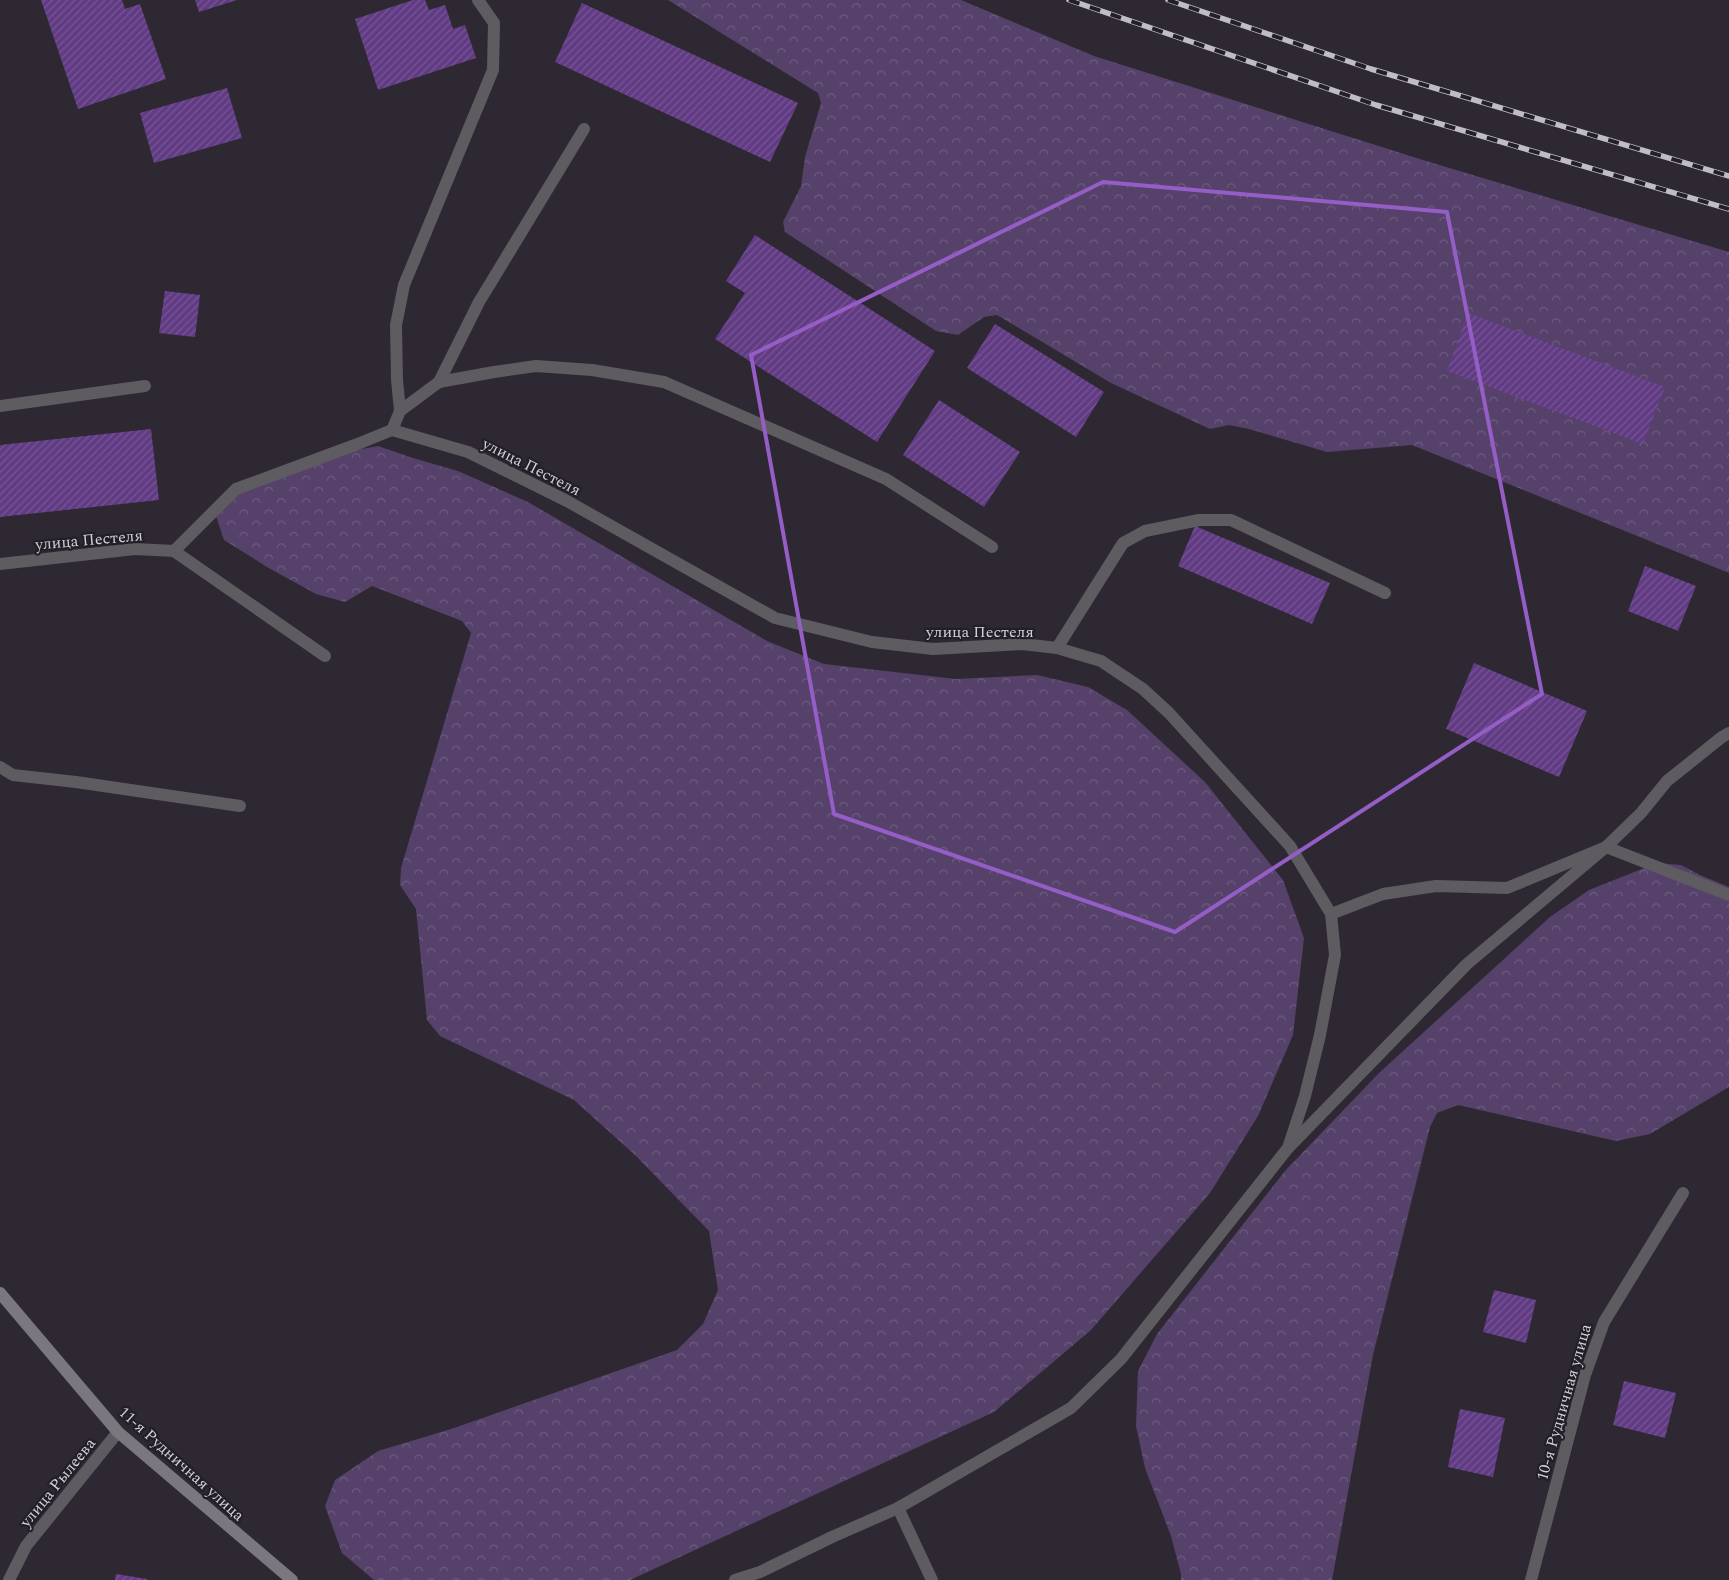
<svg xmlns="http://www.w3.org/2000/svg" width="1729" height="1580" viewBox="0 0 1729 1580" font-family="Spectral,serif">
  <style>
    .forest { fill: url(#forest-crowns) }
    .building { fill: url(#building-hatch) }
    .lines { fill: none; stroke-linecap: round; stroke-linejoin: round }
    .lane { stroke: #5e5c61; stroke-width: 12 }
    .street { stroke: #5e5c61; stroke-width: 12 }
    .secondary { stroke: #7b777f; stroke-width: 12 }
    .rail-casing { stroke: #c1bdc4; stroke-width: 5.5 }
    .rail { stroke: #231f28; stroke-width: 4; stroke-dasharray: 11; stroke-linecap: butt }
    .marked { fill: none; stroke: #955dc6; stroke-width: 4; stroke-linejoin: round }
    .labels { text-anchor: middle; stroke-width: 4.5; stroke-linejoin: round; paint-order: stroke }
    .street-label { font-size: 16px; fill: #d3d0d6; stroke: #231f28 }
  </style>
  <defs>
    <pattern id="forest-crowns" width="20" height="18" patternUnits="userSpaceOnUse" patternTransform="scale(1.25)"><rect width="20" height="18" fill="#56416b"/><path d="M2 6a3 3 0 1 1 6 0M12 15a3 3 0 1 1 6 0" fill="none" stroke="#6d5b7f"/></pattern>
    <pattern id="building-hatch" width="6" height="6" patternUnits="userSpaceOnUse" patternTransform="scale(1.25)"><rect width="6" height="6" fill="#613b83"/><path d="M-1 1l2-2M0 6l6-6M5 7l2-2" fill="none" stroke="#775694"/></pattern>
  </defs>
  <rect width="100%" height="100%" fill="#2d2832"/>
  <!-- forest -->
  <g class="forest">
    <path d="M668,0H961L1094,56L1423,160L1729,252V573L1412,445L1327,452L1249,429L1229,425L1210,429L1111,383L997,315L984,317L958,335L936,331L785,232L783,222L801,186L805,157L821,103L818,93Z"/>
    <path d="M378,446L413,458L458,471L528,502L767,641L824,664L956,679L1037,675L1088,687L1127,710L1205,782L1283,880L1304,938L1293,1035L1258,1116L1210,1193L1091,1330L994,1412L630,1580H374L342,1553L325,1506L335,1480L378,1451L451,1429L677,1350L703,1324L718,1290L709,1231L635,1155L574,1100L440,1036L427,1020L416,909L400,885L401,868L471,633L462,621L372,586L345,602L316,594L267,567L224,540L216,516L238,493L328,455Z"/>
    <path d="M1657,863L1681,865L1700,875L1729,887V1087L1650,1134L1616,1141L1458,1105L1437,1113L1430,1127L1373,1355L1332,1580H1181V1574L1171,1536L1145,1468L1136,1426L1138,1371L1157,1334L1285,1171L1379,1073L1550,917L1589,890Z"/>
  </g>
  <!-- building -->
  <g class="building">
    <path d="M41,0H122L125,9L140,4L166,79L78,109Z"/>
    <path d="M195,0H237L199,12Z"/>
    <path d="M413,0H425L429,10L445,5L453,29L465,25L476,58L378,90L355,19Z"/>
    <path d="M582,3L798,103L770,162L555,62Z"/>
    <path d="M227,88L242,138L154,163L140,113Z"/>
    <path d="M755,235L935,351L877,442L715,339L745,293L726,281Z"/>
    <path d="M165,291L200,295L195,337L159,333Z"/>
    <path d="M1468,313L1665,387L1643,444L1447,371Z"/>
    <path d="M995,324L1104,392L1076,437L967,368Z"/>
    <path d="M939,400L1020,452L984,507L903,455Z"/>
    <path d="M151,429L159,500L0,517V445Z"/>
    <path d="M1195,526L1330,583L1312,624L1178,566Z"/>
    <path d="M1645,566L1696,586L1678,631L1628,611Z"/>
    <path d="M1474,663L1587,711L1559,777L1446,729Z"/>
    <path d="M1494,1290L1536,1300L1526,1343L1483,1332Z"/>
    <path d="M1624,1381L1676,1393L1665,1438L1613,1425Z"/>
    <path d="M1460,1409L1505,1418L1493,1477L1448,1467Z"/>
    <path d="M116,1574L147,1579V1580H115Z"/>
  </g>
  <g class="lines">
    <!-- lane -->
    <g class="lane">
      <path d="M439,382L494,372L536,366L592,370L664,382L886,479L992,547"/>
      <path d="M0,406L145,386"/>
      <path d="M400,411L397,380L396,325L404,285L493,70L494,23L478,0"/>
      <path d="M392,430L400,411L439,382L479,302L584,129"/>
      <path d="M174,551L325,656"/>
      <path d="M1057,648L1123,543L1145,531L1199,520H1231L1385,593"/>
      <path d="M0,767L13,775L76,782L240,806"/>
      <path d="M1331,914L1383,894L1436,886L1507,888L1606,847L1729,895"/>
      <path d="M1288,1148L1467,964L1606,847L1641,813L1667,781L1722,737L1729,733"/>
      <path d="M898,1508L932,1580"/>
    </g>
    <!-- street -->
    <g class="street">
      <path d="M0,564L135,549L174,551L236,489L355,445L392,430L468,452L567,501L775,618L872,642L933,649L1022,644L1057,648L1101,661L1143,689L1169,713L1290,846L1331,914L1335,955L1320,1035L1305,1096L1288,1148L1121,1359L1071,1408L898,1508L832,1537L760,1572L735,1580"/>
      <path d="M9,1580L26,1546L118,1432"/>
      <path d="M1531,1580L1585,1375L1604,1322L1683,1193"/>
    </g>
    <!-- secondary -->
    <path class="secondary" d="M0,1293L118,1432L292,1580"/>
    <defs>
      <g id="rail">
        <path d="M1069,0L1376,105L1729,209"/>
        <path d="M1168,0L1371,69L1729,176"/>
      </g>
    </defs>
    <!-- rail casing -->
    <use href="#rail" class="rail-casing"/>
    <!-- rail -->
    <use href="#rail" class="rail"/>
  </g>
  <!-- marked area -->
  <path class="marked" d="M1103,182L1447,212L1542,694L1175,932L834,814L751,355Z"/>
  <g class="labels">
    <!-- street labels -->
    <g class="street-label">
      <text transform="translate(532 466) rotate(27)" y="6">улица Пестеля</text>
      <text transform="translate(89 539) rotate(-5)" y="6">улица Пестеля</text>
      <text x="980" y="637">улица Пестеля</text>
      <text transform="translate(1563 1402) rotate(-74)" y="6">10-я Рудничная улица</text>
      <text transform="translate(182 1463) rotate(42)" y="6">11-я Рудничная улица</text>
      <text transform="translate(57 1482) rotate(-51)" y="6">улица Рылеева</text>
    </g>
  </g>
</svg>
